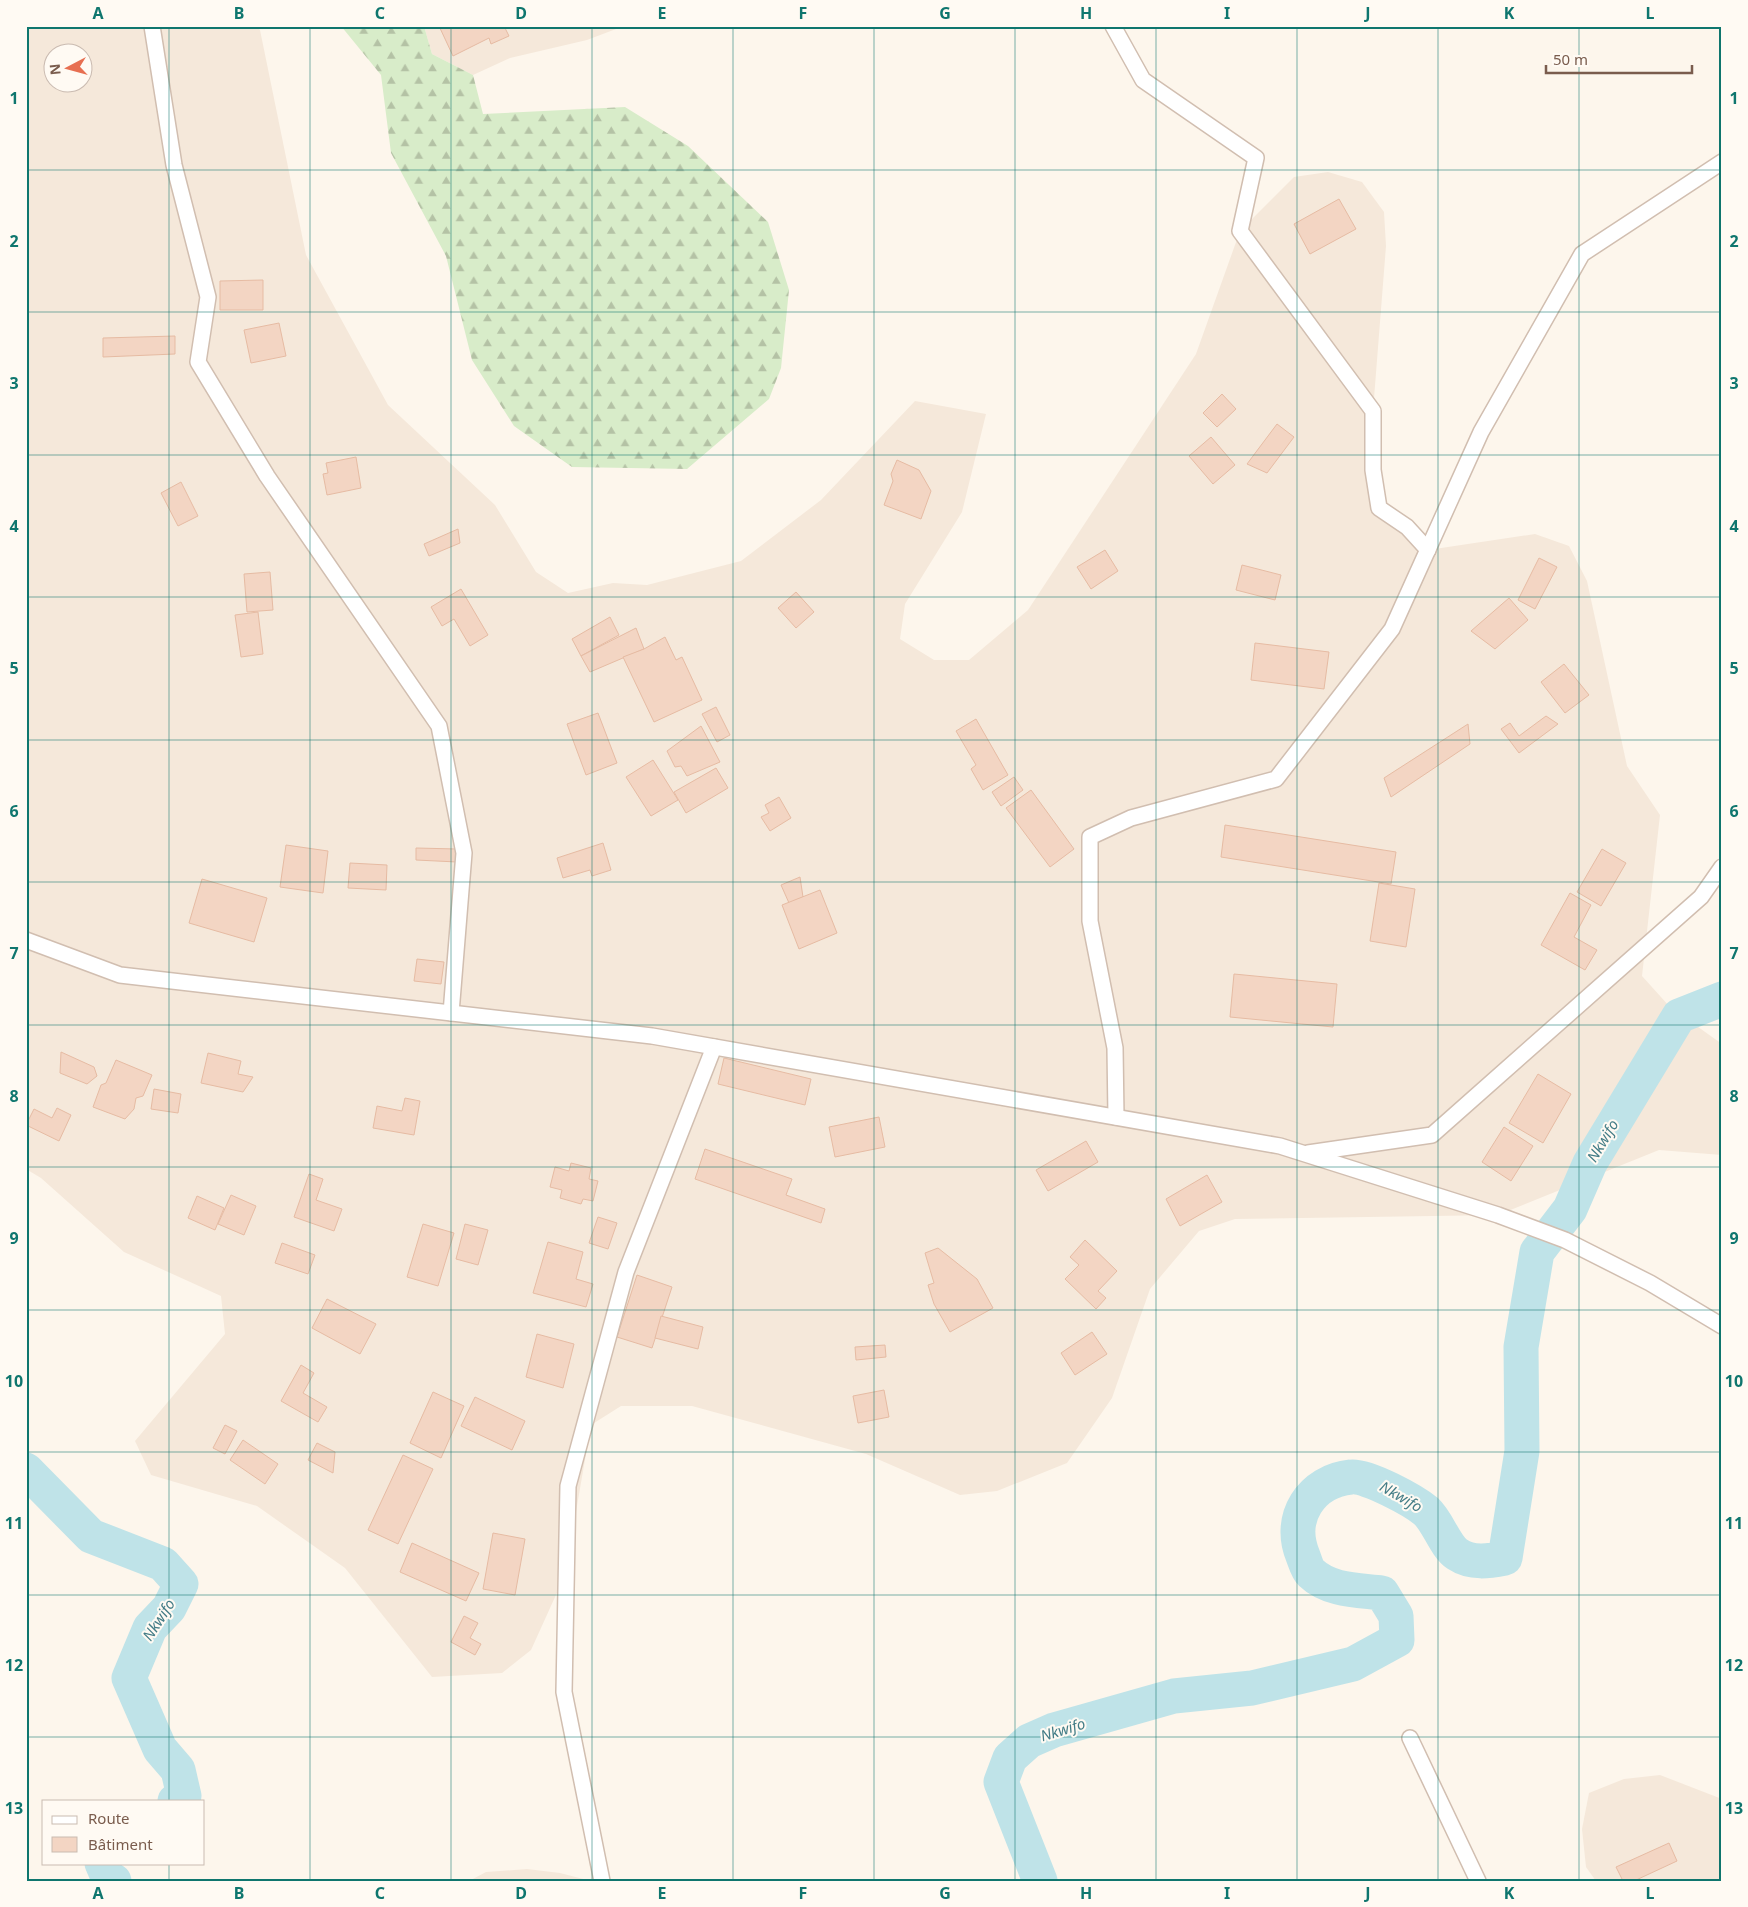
<svg xmlns="http://www.w3.org/2000/svg" width="1748" height="1907" viewBox="0 0 1748 1907" font-family="'Noto Sans',sans-serif">
  <style>
    .residential { fill: #f5e8da; fill-rule: evenodd }
    .forest { fill: url(#forest-firs) }
    .lines { fill: none; stroke-linecap: round; stroke-linejoin: round }
    .river { stroke: #bfe3e8; stroke-width: 35 }
    .building { fill: #f3d5c3; stroke: #e6bba3 }
    .street-casing { stroke: #d1beb0; stroke-width: 18 }
    .street { stroke: #fff; stroke-width: 15 }
    .grid { fill: none; stroke: #0f766e; stroke-width: 1; stroke-opacity: 0.55 }
    .labels { text-anchor: middle; stroke-width: 4; stroke-linejoin: round; paint-order: stroke }
    .water-label { font-size: 15px; font-style: italic; fill: #437c86; stroke: #fffaf3 }
    .neatline { fill: none; stroke: #0f766e; stroke-width: 2 }
    .grid-label { font-size: 16px; text-anchor: middle; font-weight: bold; fill: #0f766e }
  </style>
  <defs>
    <pattern id="forest-firs" width="22" height="20" patternUnits="userSpaceOnUse" patternTransform="scale(1.25)"><rect width="22" height="20" fill="#d8ecc9"/><path d="M5 1l3.5 6h-7zM16 11l3.5 6h-7z" fill="#b4c2a5"/></pattern>
  </defs>
  <rect width="100%" height="100%" fill="#fdf6ec"/>
  <!-- residential -->
  <g class="residential">
    <path d="M26,26H257L260,30L306,255L388,405L495,505L536,572L568,593L613,583L647,585L741,561L821,500L915,401L986,414L962,512L905,604L900,639L934,660H969L1028,610L1196,354L1240,231L1294,177L1328,172L1362,182L1384,212L1386,246L1373,411L1379,508L1428,550L1535,534L1569,546L1587,581L1627,766L1660,815L1642,976L1670,1007L1722,1044V1155L1659,1150L1498,1215L1235,1219L1199,1231L1150,1289L1112,1398L1067,1463L997,1491L960,1495L866,1454L692,1406H621L591,1425L565,1575L531,1650L502,1673L432,1677L345,1568L257,1506L151,1475L135,1441L225,1334L221,1296L124,1252L41,1178L26,1169ZM52,52H82V82H52Z"/>
    <path d="M424,26H624L587,40L510,58L473,75L432,54Z"/>
    <path d="M1660,1775L1722,1799V1881H1596L1586,1867L1582,1829L1589,1793L1624,1779Z"/>
    <path d="M527,1869L560,1873L591,1881H469L486,1872Z"/>
  </g>
  <!-- forest -->
  <path class="forest" d="M341,26H424L432,54L473,75L483,114L625,107L688,146L768,222L789,290L781,368L769,399L687,469L572,467L514,426L472,360L446,256L391,153L381,75Z"/>
  <g class="lines">
    <!-- river -->
    <g class="river">
      <path d="M26,1470L91,1536L163,1564L181,1584L169,1608L150,1628L129,1678L160,1749L178,1770L184,1796L175,1801"/>
      <path d="M102,1863L108,1877L114,1881"/>
      <path d="M1040,1881L1001,1782L1010,1758L1029,1741L1054,1730L1174,1696L1252,1688L1353,1664L1397,1640L1396,1616L1382,1593C1358,1590 1330,1591 1311,1573C1307,1569 1305,1561 1303,1556C1287,1518 1311,1481 1351,1477C1367,1475 1414,1501 1426,1511C1438,1522 1445,1546 1457,1554C1472,1564 1489,1561 1505,1558L1522,1451L1521,1347L1537,1252L1570,1209L1590,1163L1679,1016L1722,999"/>
    </g>
  </g>
  <!-- building -->
  <g class="building">
    <path d="M439,26H504L509,36L491,44L489,38L453,56Z"/>
    <path d="M1339,199L1356,229L1310,254L1294,224Z"/>
    <path d="M263,280V310H220V281Z"/>
    <path d="M279,323L286,356L251,363L244,330Z"/>
    <path d="M175,336V354L103,357V338Z"/>
    <path d="M1222,394L1236,409L1217,427L1203,413Z"/>
    <path d="M1277,424L1294,437L1267,473L1247,464Z"/>
    <path d="M1211,437L1235,465L1213,484L1189,456Z"/>
    <path d="M356,457L361,488L327,495L323,474L328,473L326,463Z"/>
    <path d="M897,460L919,470L931,491L921,519L884,505L893,481L891,474Z"/>
    <path d="M181,482L198,516L178,526L161,493Z"/>
    <path d="M458,529L460,543L429,556L424,544Z"/>
    <path d="M1105,550L1118,571L1091,589L1077,567Z"/>
    <path d="M1539,558L1557,567L1535,609L1518,600Z"/>
    <path d="M1242,565L1281,575L1275,600L1236,590Z"/>
    <path d="M270,572L273,610L247,612L244,574Z"/>
    <path d="M461,589L488,635L470,646L454,619L442,626L431,607Z"/>
    <path d="M796,592L814,612L796,628L778,608Z"/>
    <path d="M1509,598L1528,620L1495,649L1471,631Z"/>
    <path d="M258,612L263,654L241,657L235,615Z"/>
    <path d="M610,617L619,635L581,656L572,639Z"/>
    <path d="M636,628L644,649L590,672L581,656Z"/>
    <path d="M665,637L676,660L682,657L702,700L654,722L623,657L644,649Z"/>
    <path d="M1255,643L1329,652L1324,689L1251,680Z"/>
    <path d="M1564,664L1589,695L1565,713L1541,682Z"/>
    <path d="M716,707L730,735L717,742L702,714Z"/>
    <path d="M598,713L617,763L586,775L567,724Z"/>
    <path d="M1546,716L1558,724L1519,753L1501,729L1510,723L1519,736Z"/>
    <path d="M976,719L1008,775L983,790L971,769L976,765L956,731Z"/>
    <path d="M1468,724L1470,744L1391,797L1384,778Z"/>
    <path d="M701,726L720,762L687,776L681,766L675,767L667,751Z"/>
    <path d="M653,760L678,800L651,816L626,777Z"/>
    <path d="M716,768L728,788L686,813L674,792Z"/>
    <path d="M1014,777L1023,790L1001,806L992,792Z"/>
    <path d="M1031,790L1074,849L1050,867L1006,808Z"/>
    <path d="M779,797L791,818L770,831L761,817L769,813L765,805Z"/>
    <path d="M1225,825L1396,852L1391,884L1221,857Z"/>
    <path d="M603,843L611,870L592,876L590,870L563,878L557,858Z"/>
    <path d="M286,845L328,851L323,893L280,887Z"/>
    <path d="M416,848L457,849V862L416,860Z"/>
    <path d="M1602,849L1626,863L1601,906L1577,892Z"/>
    <path d="M350,863L387,865L386,890L348,888Z"/>
    <path d="M800,877L803,897L789,903L781,885Z"/>
    <path d="M202,879L267,898L254,942L189,923Z"/>
    <path d="M1379,883L1415,889L1406,947L1370,941Z"/>
    <path d="M820,890L837,933L799,949L782,905Z"/>
    <path d="M1570,893L1591,905L1574,937L1597,950L1585,970L1541,945Z"/>
    <path d="M417,959L444,962L441,984L414,981Z"/>
    <path d="M1234,974L1337,984L1333,1027L1230,1017Z"/>
    <path d="M61,1052L94,1067L97,1076L87,1084L60,1073Z"/>
    <path d="M208,1053L241,1061L238,1074L253,1077L243,1092L201,1083Z"/>
    <path d="M724,1058L811,1079L805,1105L718,1084Z"/>
    <path d="M116,1060L152,1075L143,1096L136,1098L134,1109L125,1119L93,1107L101,1085L106,1083Z"/>
    <path d="M1538,1074L1571,1094L1543,1143L1509,1123Z"/>
    <path d="M154,1089L181,1094L178,1113L151,1109Z"/>
    <path d="M405,1098L420,1101L414,1135L373,1128L377,1106L402,1111Z"/>
    <path d="M57,1108L71,1115L59,1141L26,1125L34,1109L52,1118Z"/>
    <path d="M879,1117L885,1147L835,1157L829,1127Z"/>
    <path d="M1504,1127L1533,1146L1511,1181L1482,1162Z"/>
    <path d="M1086,1141L1098,1162L1048,1191L1036,1170Z"/>
    <path d="M705,1149L792,1179L786,1195L825,1209L821,1223L695,1179Z"/>
    <path d="M571,1163L591,1168L589,1179L598,1181L593,1201L583,1199L581,1204L560,1198L562,1190L550,1187L555,1167L569,1171Z"/>
    <path d="M309,1174L323,1179L316,1200L342,1209L334,1231L294,1217Z"/>
    <path d="M1207,1175L1222,1202L1180,1226L1166,1199Z"/>
    <path d="M231,1195L256,1206L244,1235L218,1224Z"/>
    <path d="M197,1196L224,1208L215,1230L188,1218Z"/>
    <path d="M598,1217L617,1223L608,1249L589,1243Z"/>
    <path d="M423,1224L454,1233L438,1286L407,1277Z"/>
    <path d="M465,1224L488,1230L478,1265L456,1259Z"/>
    <path d="M1085,1240L1117,1271L1098,1291L1106,1298L1096,1309L1065,1279L1079,1265L1070,1257Z"/>
    <path d="M548,1242L583,1252L576,1279L593,1284L586,1307L533,1293Z"/>
    <path d="M282,1243L315,1255L308,1274L275,1263Z"/>
    <path d="M938,1248L977,1279L993,1308L950,1332L934,1304L928,1285L934,1283L925,1253Z"/>
    <path d="M637,1275L672,1287L652,1348L617,1337Z"/>
    <path d="M327,1299L376,1324L360,1354L312,1328Z"/>
    <path d="M661,1316L703,1327L698,1349L655,1338Z"/>
    <path d="M1092,1332L1107,1354L1075,1375L1061,1353Z"/>
    <path d="M537,1334L574,1344L563,1388L526,1377Z"/>
    <path d="M885,1345L886,1357L856,1360L855,1347Z"/>
    <path d="M301,1365L314,1373L303,1393L327,1407L318,1422L281,1401Z"/>
    <path d="M884,1390L889,1417L858,1423L853,1396Z"/>
    <path d="M433,1392L464,1406L441,1458L410,1443Z"/>
    <path d="M475,1397L525,1421L512,1450L461,1426Z"/>
    <path d="M225,1425L237,1431L225,1454L213,1448Z"/>
    <path d="M243,1440L278,1464L265,1484L230,1460Z"/>
    <path d="M317,1443L335,1452L333,1473L308,1460Z"/>
    <path d="M403,1455L433,1469L398,1544L368,1530Z"/>
    <path d="M493,1533L525,1539L515,1595L483,1589Z"/>
    <path d="M412,1543L479,1573L466,1601L400,1572Z"/>
    <path d="M464,1616L478,1623L470,1638L481,1644L475,1655L451,1642Z"/>
    <path d="M1669,1843L1677,1861L1634,1881H1623L1616,1867Z"/>
  </g>
  <g class="lines">
    <defs>
      <g id="street">
        <path d="M152,26L174,165L208,297L198,362L267,476L439,726L464,853L451,1013"/>
        <path d="M1113,26L1143,80L1256,158L1240,231L1373,411V470L1379,508L1407,527L1428,550"/>
        <path d="M26,940L120,975L652,1036L1280,1146L1498,1215L1565,1240L1650,1283L1722,1326"/>
        <path d="M1116,1117L1115,1048L1090,921V837L1131,818L1276,779L1392,629L1481,432L1582,254L1722,162"/>
        <path d="M1308,1153L1432,1135L1701,897L1722,867"/>
        <path d="M1410,1738L1478,1881"/>
        <path d="M602,1881L564,1692L568,1486L626,1272L714,1047"/>
      </g>
    </defs>
    <!-- street casing -->
    <use href="#street" class="street-casing"/>
    <!-- street -->
    <use href="#street" class="street"/>
  </g>
  <!-- grid -->
  <path class="grid" d="M169,26V1801M310,26V1881M451,26V1881M592,26V1881M733,26V1881M874,26V1881M1015,26V1881M1156,26V1881M1297,26V1881M1438,26V1881M1579,26V1881M26,170H1722M26,312H1722M26,455H1722M26,597H1722M26,740H1722M26,882H1722M26,1025H1722M26,1167H1722M26,1310H1722M26,1452H1722M26,1595H1722M26,1737H1722M169,1863V1881"/>
  <g class="labels">
    <!-- water labels -->
    <g class="water-label">
      <text transform="translate(1603 1141) rotate(-59)" y="5">Nkwifo</text>
      <text transform="translate(1401 1497) rotate(30)" y="5">Nkwifo</text>
      <text transform="translate(159 1620) rotate(-57)" y="5">Nkwifo</text>
      <text transform="translate(1063 1730) rotate(-17)" y="5">Nkwifo</text>
    </g>
  </g>
  <!-- border -->
  <rect width="1748" height="1907" fill="none" stroke="#fffaf3" stroke-width="55"/>
  <!-- legend -->
  <rect x="42" y="1800" width="162" height="65" fill="#fffaf3" stroke="#cabbb1"/>
  <rect x="52" y="1816" width="25" height="8" fill="#ffffff" stroke="#cabbb1"/>
  <text x="88" y="1824" font-size="15" fill="#7a5c4d">Route</text>
  <rect x="52" y="1837" width="25" height="15" fill="#f3d5c3" stroke="#cabbb1"/>
  <text x="88" y="1850" font-size="15" fill="#7a5c4d">Bâtiment</text>
  <!-- north arrow -->
  <g transform="translate(68 68) rotate(264)"><circle r="24" fill="#fffaf3" stroke="#cabbb1"/>
  <path d="M0-4L9 19L0 12L-9 19Z" fill="#e76f51"/>
  <text y="-8" font-size="14" font-weight="bold" text-anchor="middle" fill="#7a5c4d">N</text>
  </g>
  <!-- scale -->
  <path d="M1546 65v8h146v-8" fill="none" stroke="#7a5c4d" stroke-width="2.5"/>
  <text x="1553" y="65" font-size="15" fill="#7a5c4d" stroke="#fffaf3" stroke-width="4" paint-order="stroke">50 m</text>
  <rect x="28" y="28" width="1692" height="1852" class="neatline"/>
  <g class="grid-label">
    <text x="98" y="19">A</text>
    <text x="239" y="19">B</text>
    <text x="380" y="19">C</text>
    <text x="521" y="19">D</text>
    <text x="662" y="19">E</text>
    <text x="803" y="19">F</text>
    <text x="945" y="19">G</text>
    <text x="1086" y="19">H</text>
    <text x="1227" y="19">I</text>
    <text x="1368" y="19">J</text>
    <text x="1509" y="19">K</text>
    <text x="1650" y="19">L</text>
    <text x="14" y="104">1</text>
    <text x="1734" y="104">1</text>
    <text x="14" y="247">2</text>
    <text x="1734" y="247">2</text>
    <text x="14" y="389">3</text>
    <text x="1734" y="389">3</text>
    <text x="14" y="532">4</text>
    <text x="1734" y="532">4</text>
    <text x="14" y="674">5</text>
    <text x="1734" y="674">5</text>
    <text x="14" y="817">6</text>
    <text x="1734" y="817">6</text>
    <text x="14" y="959">7</text>
    <text x="1734" y="959">7</text>
    <text x="14" y="1102">8</text>
    <text x="1734" y="1102">8</text>
    <text x="14" y="1244">9</text>
    <text x="1734" y="1244">9</text>
    <text x="14" y="1387">10</text>
    <text x="1734" y="1387">10</text>
    <text x="14" y="1529">11</text>
    <text x="1734" y="1529">11</text>
    <text x="14" y="1671">12</text>
    <text x="1734" y="1671">12</text>
    <text x="14" y="1814">13</text>
    <text x="1734" y="1814">13</text>
    <text x="98" y="1899">A</text>
    <text x="239" y="1899">B</text>
    <text x="380" y="1899">C</text>
    <text x="521" y="1899">D</text>
    <text x="662" y="1899">E</text>
    <text x="803" y="1899">F</text>
    <text x="945" y="1899">G</text>
    <text x="1086" y="1899">H</text>
    <text x="1227" y="1899">I</text>
    <text x="1368" y="1899">J</text>
    <text x="1509" y="1899">K</text>
    <text x="1650" y="1899">L</text>
  </g>
</svg>
